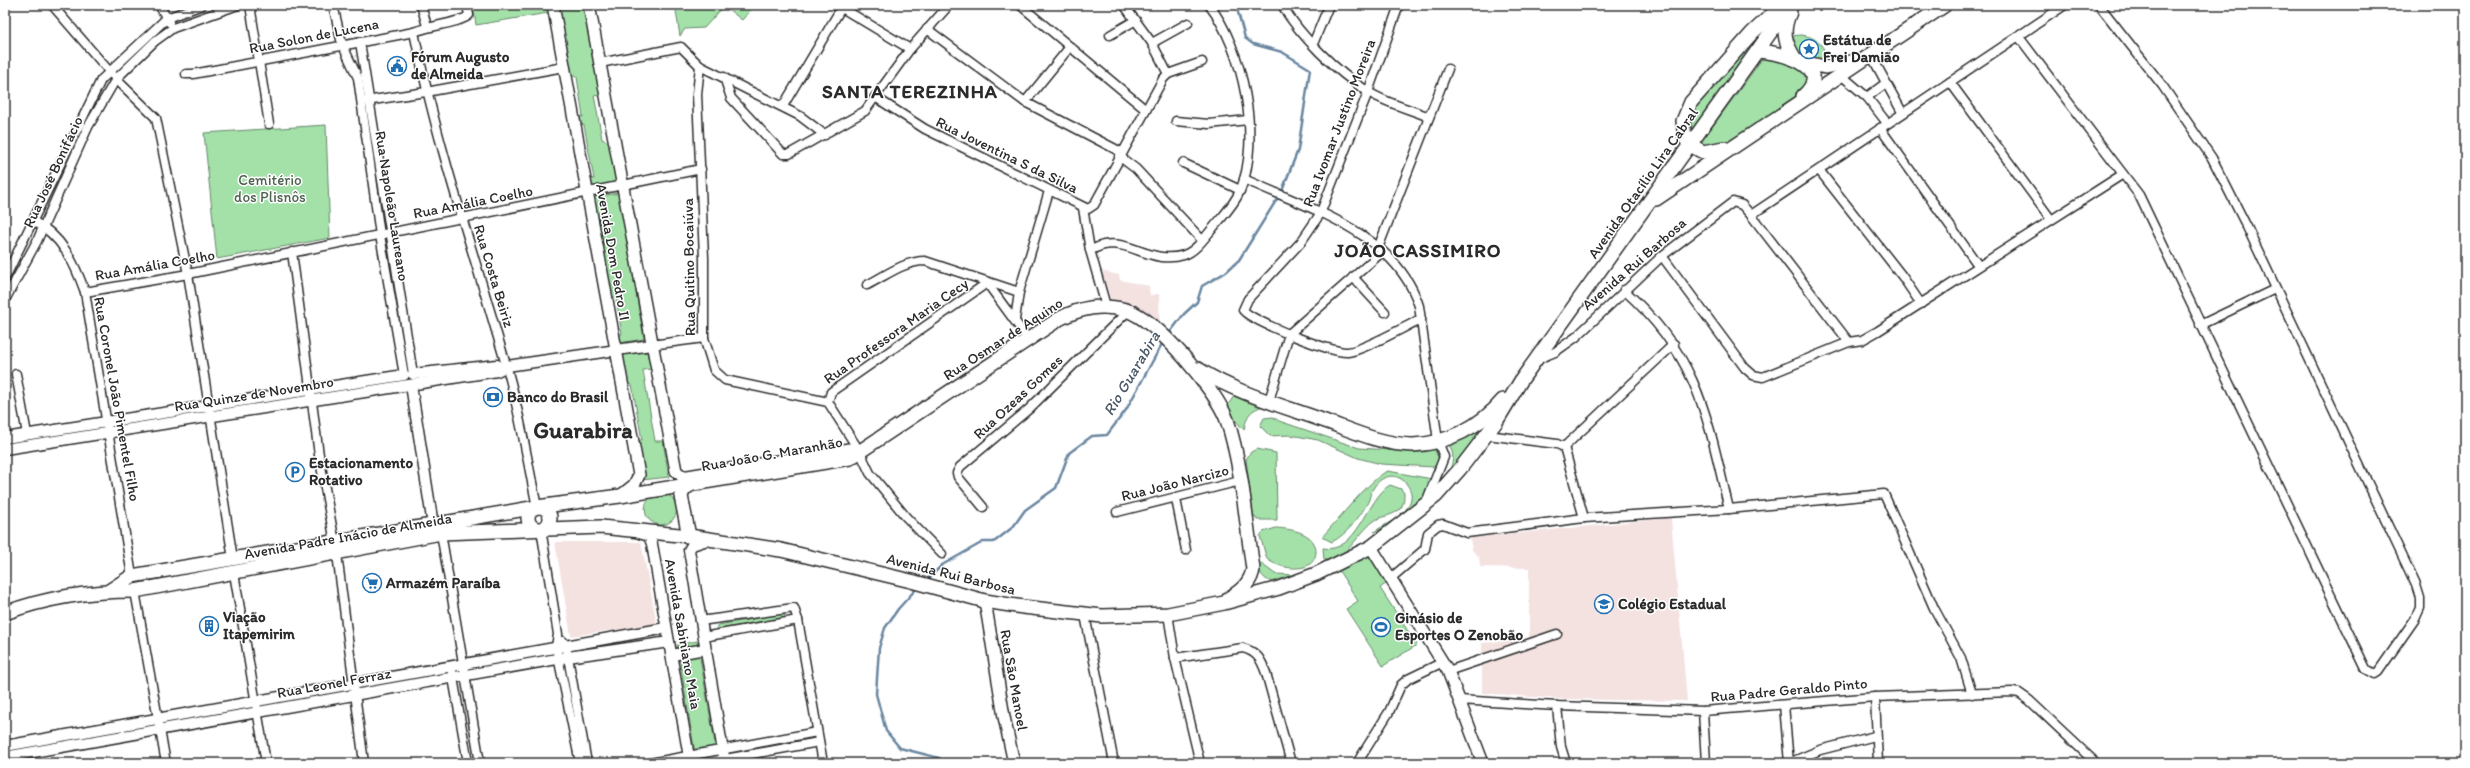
<svg xmlns="http://www.w3.org/2000/svg" width="2470" height="768" viewBox="0 0 2470 768" font-family="Itim,sans-serif">
  <style>
    .built { fill: #f4e2e1 }
    .green { fill: #a3e1a9; stroke: #67866a }
    .lines { fill: none; stroke-linecap: round; stroke-linejoin: round }
    .stream { stroke: #6986a0; stroke-width: 2.5 }
    .minor-casing { stroke: #2b2b2b; stroke-width: 11 }
    .tertiary-casing { stroke: #2b2b2b; stroke-width: 13 }
    .secondary-casing { stroke: #2b2b2b; stroke-width: 14 }
    .primary-casing { stroke: #2b2b2b; stroke-width: 16 }
    .minor { stroke: #fff; stroke-width: 8 }
    .tertiary { stroke: #fff; stroke-width: 10 }
    .secondary { stroke: #fff; stroke-width: 11 }
    .primary { stroke: #fff; stroke-width: 13 }
    .labels { text-anchor: middle; stroke-width: 3; stroke-linejoin: round; paint-order: stroke }
    .street-label { font-size: 15px; fill: #2b2b2b; stroke: #fff }
    .poi-label { font-size: 15px; font-weight: bold; fill: #2b2b2b; stroke: #fff; text-anchor: start }
    .park-label { font-size: 15px; fill: #4f6251; stroke: #fff }
    .water-label { font-size: 16px; font-style: italic; fill: #4a5866; stroke: #fff }
    .district-label { font-size: 19px; font-weight: bold; letter-spacing: 1px; fill: #2b2b2b; stroke: #fff }
    .town-label { font-size: 23px; font-weight: bold; fill: #2b2b2b; stroke: #fff }
  </style>
  <rect width="100%" height="100%" fill="#fff"/>
  <filter id="ink" filterUnits="userSpaceOnUse"><feTurbulence type="fractalNoise" baseFrequency=".025" numOctaves="2"/><feDisplacementMap in="SourceGraphic" scale="8" xChannelSelector="R" yChannelSelector="G"/><feConvolveMatrix kernelMatrix="1 2 1 2 8 2 1 2 1" color-interpolation-filters="sRGB"/></filter>
  <g filter="url(#ink)">
    <!-- built -->
    <g class="built">
      <path d="M1102,271L1119,275L1120,280L1149,286L1150,295L1159,294L1160,327L1111,301Z"/>
      <path d="M1671,518L1687,701L1559,699L1482,693V643L1529,639V568L1480,567L1479,557L1472,550L1470,538Z"/>
      <path d="M555,542H641L657,624L571,636Z"/>
    </g>
    <!-- green -->
    <g class="green">
      <path d="M473,5H552L554,12L476,25Z"/>
      <path d="M586,5L602,97L594,95L602,139L610,143L617,184L590,188L588,178L594,179L584,125L577,123V116L583,117L577,77L569,75L558,9Z"/>
      <path d="M675,5H755L742,20L724,6L704,28L685,29L680,36Z"/>
      <path d="M1765,29L1691,135C1690,128 1688,121 1690,114C1698,91 1747,48 1765,29Z"/>
      <path d="M1800,35C1817,36 1825,46 1828,62L1818,63L1796,54L1790,36Z"/>
      <path d="M1765,55L1803,69L1809,85C1792,102 1738,144 1715,147C1710,148 1704,146 1699,145Z"/>
      <path d="M326,125L330,238L217,259L204,133Z"/>
      <path d="M619,193L644,339L618,343L616,334H622L616,298L609,296L592,197Z"/>
      <path d="M647,352L651,369L643,370L655,441H663L669,477L642,480L635,440H642L632,385L626,382L621,355Z"/>
      <path d="M1234,396L1266,405C1251,410 1247,413 1244,430L1227,411L1228,405Z"/>
      <path d="M1273,417L1279,421L1359,448L1406,451L1431,448L1435,450L1439,460L1434,467L1381,464L1358,458L1318,440L1291,435L1270,436L1260,426L1264,418Z"/>
      <path d="M1493,420L1458,465L1450,469C1454,459 1454,453 1448,443Z"/>
      <path d="M1257,449L1276,453L1277,520H1257L1253,514L1246,459L1251,452Z"/>
      <path d="M1388,471L1432,479L1425,498L1396,523L1374,532C1386,523 1409,515 1411,498C1412,492 1409,487 1405,482C1395,472 1381,476 1374,487C1370,492 1370,499 1367,504C1358,519 1347,534 1332,542L1322,537C1335,523 1374,475 1388,471Z"/>
      <path d="M1390,485L1401,489L1404,493C1404,499 1404,505 1399,510C1392,516 1381,516 1374,521C1357,534 1347,560 1324,560L1323,548C1357,555 1367,498 1390,485Z"/>
      <circle cx="661" cy="509" r="16"/>
      <path d="M1276,528C1292,529 1317,533 1316,553C1315,557 1314,561 1310,564C1300,572 1276,567 1267,559L1260,536L1263,532Z"/>
      <path d="M1369,555L1387,583L1380,588L1417,645L1383,666L1346,609L1358,601L1339,571Z"/>
      <path d="M1255,559L1275,574L1297,575C1275,588 1261,584 1255,559Z"/>
      <path d="M782,614H785L784,618L718,630L716,627L718,625Z"/>
      <path d="M697,641L716,749L695,753L677,645Z"/>
    </g>
    <g class="lines">
      <!-- stream -->
      <g class="stream">
        <path d="M1168,335L1184,314L1197,302L1202,286L1226,272L1239,260L1282,191L1298,150L1310,69L1282,52L1253,44L1245,38L1236,5"/>
        <path d="M926,581L942,565L983,542H994L1013,527L1025,510L1056,488L1069,453L1092,436L1107,435L1126,410L1163,342"/>
        <path d="M917,588L898,609L885,628L879,648L876,694L886,731L900,748L939,758L942,763"/>
      </g>
      <defs>
        <g id="minor">
          <path d="M52,5L116,79L156,118L188,274L233,559"/>
          <path d="M159,5L169,22"/>
          <path d="M250,5L269,124"/>
          <path d="M333,5L342,44L358,78L380,235L404,375"/>
          <path d="M421,5L427,26"/>
          <path d="M837,5L910,49"/>
          <path d="M1020,5L1146,110"/>
          <path d="M1124,5L1152,43L1168,74"/>
          <path d="M1282,5C1300,36 1337,72 1367,91C1385,103 1410,109 1429,117"/>
          <path d="M1399,5L1368,92L1320,214L1301,242L1248,299L1243,310C1251,321 1334,354 1348,352C1364,350 1404,327 1421,319"/>
          <path d="M927,29L1025,102L1121,152"/>
          <path d="M414,32C437,145 474,254 506,365C520,411 527,460 537,507"/>
          <path d="M1110,35L1136,20"/>
          <path d="M2019,37L2139,195L2366,669L2375,674L2378,672L2415,619L2420,608V598L2416,585L2247,227L2212,158L2162,85L2099,5"/>
          <path d="M360,42L413,374"/>
          <path d="M1152,43L1188,23"/>
          <path d="M1313,44L1329,5"/>
          <path d="M1871,55L1902,112"/>
          <path d="M600,63L681,47L700,66L800,116L825,135"/>
          <path d="M700,66L697,94L704,258V338L714,370L725,380L828,402L860,452L870,473L906,517L942,554"/>
          <path d="M186,74H193L414,32C425,27 464,22 469,15L467,5"/>
          <path d="M1841,75L1867,97L1887,123"/>
          <path d="M724,77L731,98L783,154H789L865,111L910,49L949,5"/>
          <path d="M1950,82L2050,218"/>
          <path d="M875,97L925,129L1088,209L1094,205L1163,79L1168,74L1202,62"/>
          <path d="M1867,97L1886,83"/>
          <path d="M366,101L426,92L564,67"/>
          <path d="M1025,102L1069,48"/>
          <path d="M783,106L843,5"/>
          <path d="M1176,121L1209,124L1248,120"/>
          <path d="M1880,128L1978,265"/>
          <path d="M1119,156L1136,169L1202,240"/>
          <path d="M1183,163L1240,190"/>
          <path d="M1819,170L1902,276L1921,304"/>
          <path d="M1244,179C1307,208 1396,232 1419,306L1438,441L1444,457L1427,500"/>
          <path d="M1083,208L1090,250L1106,306"/>
          <path d="M1751,215L2065,5"/>
          <path d="M33,221C62,235 75,264 85,292L132,576"/>
          <path d="M1378,248L1448,69"/>
          <path d="M1090,250C1094,249 1099,246 1104,245C1132,240 1152,265 1184,255C1196,251 1205,237 1213,228C1223,216 1234,205 1240,191C1262,140 1243,48 1209,5"/>
          <path d="M292,252L319,455L337,554L364,763"/>
          <path d="M1662,256L1745,368L1753,375L1763,377L1849,342L1862,340L1878,331L2123,174"/>
          <path d="M1353,277L1385,312"/>
          <path d="M5,278L101,80L167,18L202,5"/>
          <path d="M867,285C885,276 904,261 925,261L1019,292"/>
          <path d="M1624,290C1699,357 1707,416 1729,509"/>
          <path d="M85,292L188,274L701,169"/>
          <path d="M5,300L37,241L88,127L116,79L155,41L173,28L238,5"/>
          <path d="M1015,320L1019,292L1049,191"/>
          <path d="M2200,325L2275,289"/>
          <path d="M651,345L704,338"/>
          <path d="M1538,359L1555,352L1576,337L1662,256L1733,202L1742,205L1751,215L1849,342"/>
          <path d="M16,374L27,434"/>
          <path d="M1269,401L1289,334L1382,252"/>
          <path d="M828,402L831,392L987,283L1028,339"/>
          <path d="M1487,435L1557,444L1564,447L1584,518"/>
          <path d="M1564,447L1674,344"/>
          <path d="M1176,499L1186,550"/>
          <path d="M983,507L958,477L957,473L960,467L1029,409L1128,311"/>
          <path d="M1117,512L1240,481"/>
          <path d="M541,529L558,634L556,647L580,763"/>
          <path d="M441,533L480,763"/>
          <path d="M234,573L266,763"/>
          <path d="M1391,578L1425,549L1428,533L1438,525L1443,524L1467,533L1584,518L1729,509L1884,494L1934,608L1961,658L1972,694"/>
          <path d="M135,591L166,763"/>
          <path d="M1168,614L1175,658L1200,763"/>
          <path d="M1085,615L1114,763"/>
          <path d="M700,621L794,608L798,620L823,763"/>
          <path d="M703,637L798,620"/>
          <path d="M563,641L566,646L587,763"/>
          <path d="M1175,658L1243,648C1257,652 1261,659 1266,673L1291,763"/>
          <path d="M451,666L468,763"/>
          <path d="M1448,671L1557,634"/>
          <path d="M1875,697L1878,763"/>
          <path d="M1459,700L1557,706L1703,711L1875,697L2012,692L2019,693L2029,700L2096,763"/>
          <path d="M1784,705L1789,763"/>
          <path d="M1557,706L1561,747L1566,763"/>
          <path d="M1703,711L1706,763"/>
          <path d="M650,763L817,732"/>
          <path d="M703,763L819,742"/>
          <path d="M1357,763L1389,712L1401,685L1408,679L1443,662"/>
          <path d="M1789,763L1820,750L1875,736"/>
        </g>
        <g id="tertiary">
          <path d="M413,374L497,365"/>
          <path d="M411,385L433,525"/>
          <path d="M5,438L404,375"/>
          <path d="M5,449L497,371L507,366L651,345"/>
          <path d="M639,533L649,536L652,544L690,763"/>
          <path d="M707,540L692,545L689,550L725,763"/>
          <path d="M672,655L705,649"/>
          <path d="M5,746L666,628"/>
          <path d="M5,757L568,657L669,642"/>
        </g>
        <g id="secondary">
          <path d="M553,5L639,475L634,485L620,496"/>
          <path d="M589,5L676,471L682,476H688L849,449L860,452"/>
          <path d="M1371,547L1448,671L1483,763"/>
          <path d="M985,601L1004,717L1014,763"/>
        </g>
        <g id="primary">
          <path d="M1790,12C1782,30 1784,41 1794,57"/>
          <path d="M1758,51C1780,52 1836,66 1803,96"/>
          <path d="M1802,62L1825,67L1855,61"/>
          <path d="M1724,148L1703,152L1689,144L1685,138L1683,121L1691,102L1752,33L1782,5"/>
          <path d="M1656,199L1945,5"/>
          <path d="M1198,369C1236,393 1280,405 1322,420C1351,430 1382,445 1413,445C1447,444 1481,426 1503,400"/>
          <circle cx="539" cy="518" r="11"/>
          <path d="M689,536L681,496L684,489L692,484"/>
          <path d="M109,591L132,576L537,507L620,496L850,458L1059,319C1082,307 1101,304 1126,310C1157,319 1216,390 1227,420C1242,465 1246,521 1253,569C1251,583 1240,592 1229,598"/>
          <path d="M5,613C45,598 92,591 135,591L441,533L601,527L689,536L781,550L911,581L985,601L1023,607L1102,616L1168,614L1224,603L1279,588L1316,574L1371,547L1436,496L1460,469L1496,422L1522,379L1790,5"/>
        </g>
      </defs>
      <!-- minor casing -->
      <use href="#minor" class="minor-casing"/>
      <!-- tertiary casing -->
      <use href="#tertiary" class="tertiary-casing"/>
      <!-- secondary casing -->
      <use href="#secondary" class="secondary-casing"/>
      <!-- primary casing -->
      <use href="#primary" class="primary-casing"/>
      <!-- minor -->
      <use href="#minor" class="minor"/>
      <!-- tertiary -->
      <use href="#tertiary" class="tertiary"/>
      <!-- secondary -->
      <use href="#secondary" class="secondary"/>
      <!-- primary -->
      <use href="#primary" class="primary"/>
    </g>
  </g>
  <!-- icons -->
  <defs>
    <symbol id="sight-ring" viewBox="-11 -11 22 22"><circle r="9.5" fill="#fff" stroke="#1f6fb2" stroke-width="1.5"/><path d="M0-6L1.8-2.2L6-1.7L2.9 1.2L3.7 5.4L0 3.3L-3.7 5.4L-2.9 1.2L-6-1.7L-1.8-2.2Z" fill="#1f6fb2"/></symbol>
    <symbol id="civic-ring" viewBox="-11 -11 22 22"><circle r="9.5" fill="#fff" stroke="#1f6fb2" stroke-width="1.5"/><path d="M-.6-6.5H3V-4.5H.6V-3L4-1V1h2V6H-6V1h2V-1L-.6-3ZM-1.2 2.5V6h2.4V2.5Z" fill="#1f6fb2"/></symbol>
    <symbol id="bank-ring" viewBox="-11 -11 22 22"><circle r="9.5" fill="#fff" stroke="#1f6fb2" stroke-width="1.5"/><path d="M-6-4H6V4H-6ZM0-2.3a2.3 2.3 0 1 0 0 4.6a2.3 2.3 0 1 0 0-4.6Z" fill="#1f6fb2"/></symbol>
    <symbol id="parking-ring" viewBox="-11 -11 22 22"><circle r="9.5" fill="#fff" stroke="#1f6fb2" stroke-width="1.5"/><path d="M-3.5-5.5H1a3.5 3.5 0 0 1 0 7H-1V5.5H-3.5ZM-1-3.4V-.6H.8a1.4 1.4 0 0 0 0-2.8Z" fill="#1f6fb2"/></symbol>
    <symbol id="supermarket-ring" viewBox="-11 -11 22 22"><circle r="9.5" fill="#fff" stroke="#1f6fb2" stroke-width="1.5"/><path d="M-6-5.5h2.5l.6 2H6L4.5 2H-2.5L-4.4-4H-6ZM-1.5 3.2a1.3 1.3 0 1 0 .1 0ZM3 3.2a1.3 1.3 0 1 0 .1 0Z" fill="#1f6fb2"/></symbol>
    <symbol id="school-ring" viewBox="-11 -11 22 22"><circle r="9.5" fill="#fff" stroke="#1f6fb2" stroke-width="1.5"/><path d="M0-5L7-2L0 1L-7-2ZM-4 1L0 2.5L4 1V4Q0 6-4 4Z" fill="#1f6fb2"/></symbol>
    <symbol id="building-ring" viewBox="-11 -11 22 22"><circle r="9.5" fill="#fff" stroke="#1f6fb2" stroke-width="1.5"/><path d="M-4-6H4V6H1V3H-1V6H-4ZM-2.5-4.3h1.7v1.8h-1.7ZM.8-4.3h1.7v1.8H.8ZM-2.5-1h1.7V.8h-1.7ZM.8-1h1.7V.8H.8Z" fill="#1f6fb2"/></symbol>
    <symbol id="stadium-ring" viewBox="-11 -11 22 22"><circle r="9.5" fill="#fff" stroke="#1f6fb2" stroke-width="1.5"/><path d="M0-5a6.5 5 0 1 0 0 10a6.5 5 0 1 0 0-10ZM-3.5-1.8h7v3.6h-7Z" fill="#1f6fb2"/></symbol>
  </defs>
  <g fill-rule="evenodd">
    <use href="#sight-ring" x="1798" y="38" width="22" height="22"/>
    <use href="#civic-ring" x="386" y="55" width="22" height="22"/>
    <use href="#bank-ring" x="482" y="386" width="22" height="22"/>
    <use href="#parking-ring" x="284" y="461" width="22" height="22"/>
    <use href="#supermarket-ring" x="361" y="572" width="22" height="22"/>
    <use href="#school-ring" x="1593" y="593" width="22" height="22"/>
    <use href="#building-ring" x="198" y="615" width="22" height="22"/>
    <use href="#stadium-ring" x="1370" y="616" width="22" height="22"/>
  </g>
  <g class="labels">
    <!-- street labels -->
    <g class="street-label">
      <text transform="translate(314 36) rotate(-11)" y="5">Rua Solon de Lucena</text>
      <text transform="translate(1339 123) rotate(-69)" y="5">Rua Ivomar Justino Moreira</text>
      <text transform="translate(1007 155) rotate(26)" y="5">Rua Joventina S da Silva</text>
      <text transform="translate(53 172) rotate(-65)" y="5">Rua José Bonifácio</text>
      <text transform="translate(1643 183) rotate(-55)" y="5">Avenida Otacílio Lira Cabral</text>
      <text transform="translate(473 202) rotate(-11)" y="5">Rua Amália Coelho</text>
      <text transform="translate(392 206) rotate(81)" y="5">Rua Napoleão Laureano</text>
      <text transform="translate(613 252) rotate(80)" y="5">Avenida Dom Pedro II</text>
      <text transform="translate(1634 264) rotate(-41)" y="5">Avenida Rui Barbosa</text>
      <text transform="translate(155 265) rotate(-10)" y="5">Rua Amália Coelho</text>
      <text transform="translate(689 267) rotate(-91)" y="5">Rua Quitino Bocaiúva</text>
      <text transform="translate(494 276) rotate(73)" y="5">Rua Costa Beiriz</text>
      <text transform="translate(896 331) rotate(-35)" y="5">Rua Professora Maria Cecy</text>
      <text transform="translate(1003 339) rotate(-33)" y="5">Rua Osmar de Aquino</text>
      <text transform="translate(254 394) rotate(-9)" y="5">Rua Quinze de Novembro</text>
      <text transform="translate(1018 397) rotate(-43)" y="5">Rua Ozeas Gomes</text>
      <text transform="translate(117 399) rotate(80)" y="5">Rua Coronel João Pimentel Filho</text>
      <text transform="translate(772 454) rotate(-10)" y="5">Rua João G. Maranhão</text>
      <text transform="translate(1175 483) rotate(-14)" y="5">Rua João Narcizo</text>
      <text transform="translate(348 536) rotate(-10)" y="5">Avenida Padre Inácio de Almeida</text>
      <text transform="translate(951 574) rotate(14)" y="5">Avenida Rui Barbosa</text>
      <text transform="translate(683 634) rotate(80)" y="5">Avenida Sabiniano Maia</text>
      <text transform="translate(1014 680) rotate(80)" y="5">Rua São Manoel</text>
      <text transform="translate(334 683) rotate(-10)" y="5">Rua Leonel Ferraz</text>
      <text transform="translate(1789 690) rotate(-5)" y="5">Rua Padre Geraldo Pinto</text>
    </g>
    <!-- poi labels -->
    <g class="poi-label">
      <text x="1823" y="45">Estátua de<tspan x="1823" dy="17">Frei Damião</tspan></text>
      <text x="411" y="62">Fórum Augusto<tspan x="411" dy="17">de Almeida</tspan></text>
      <text x="507" y="402">Banco do Brasil</text>
      <text x="309" y="468">Estacionamento<tspan x="309" dy="17">Rotativo</tspan></text>
      <text x="386" y="588">Armazém Paraíba</text>
      <text x="1618" y="609">Colégio Estadual</text>
      <text x="223" y="622">Viação<tspan x="223" dy="17">Itapemirim</tspan></text>
      <text x="1395" y="623">Ginásio de<tspan x="1395" dy="17">Esportes O Zenobão</tspan></text>
    </g>
    <!-- park labels -->
    <g class="park-label">
      <text x="270" y="185">Cemitério<tspan x="270" dy="17">dos Plisnôs</tspan></text>
    </g>
    <!-- water labels -->
    <g class="water-label">
      <text transform="translate(1131 373) rotate(-59)" y="6">Rio Guarabira</text>
    </g>
    <!-- district labels -->
    <g class="district-label">
      <text x="910" y="98">SANTA TEREZINHA</text>
      <text x="1418" y="257">JOÃO CASSIMIRO</text>
    </g>
    <!-- town labels -->
    <g class="town-label">
      <text x="583" y="438">Guarabira</text>
    </g>
  </g>
  <!-- margin -->
  <rect width="2470" height="768" fill="none" stroke="#fff" stroke-width="20"/>
  <rect x="10" y="10" width="2450" height="748" fill="none" stroke="#2b2b2b" stroke-width="1.5" filter="url(#ink)"/>
</svg>
